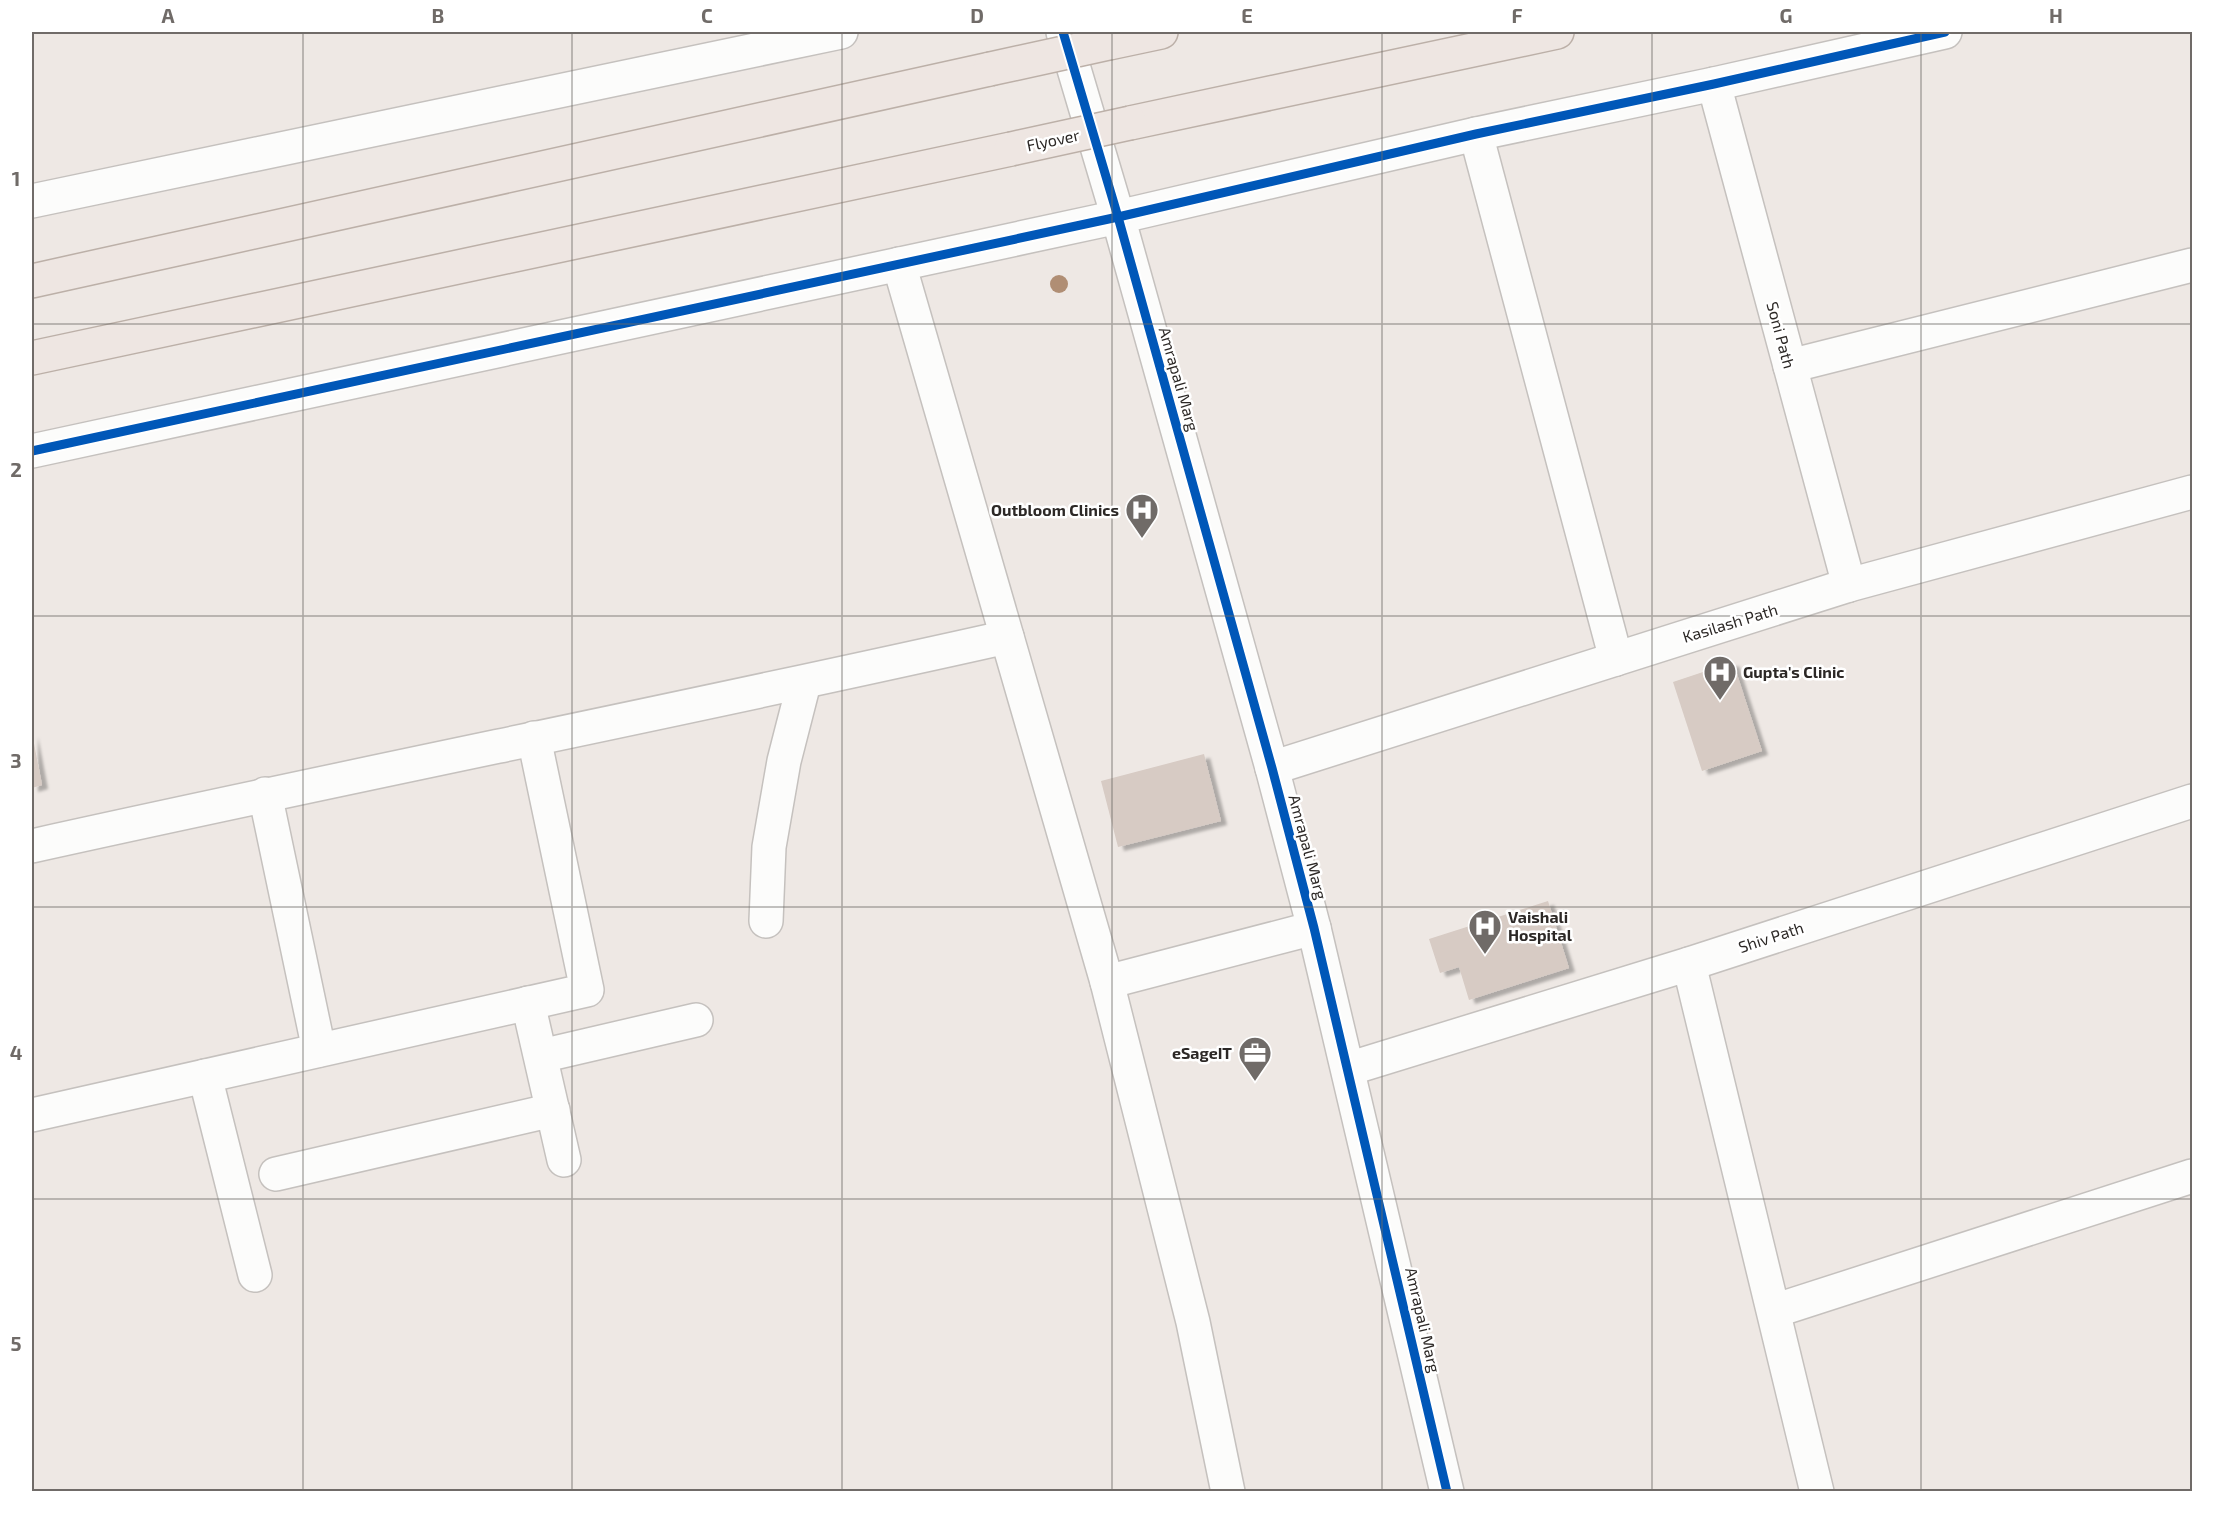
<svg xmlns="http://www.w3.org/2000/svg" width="2224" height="1523" viewBox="0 0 2224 1523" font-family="'Exo 2',sans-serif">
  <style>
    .building { fill: #d7cbc4; filter: url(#shadow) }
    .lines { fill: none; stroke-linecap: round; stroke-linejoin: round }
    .minor-casing { stroke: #c5c1be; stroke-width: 36 }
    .tertiary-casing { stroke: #c5c1be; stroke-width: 36 }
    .trunk-casing { stroke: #bcb0a8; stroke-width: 36 }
    .minor { stroke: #fcfcfb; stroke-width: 33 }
    .tertiary { stroke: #fcfcfb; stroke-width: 33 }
    .trunk { stroke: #eee6e2; stroke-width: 33 }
    .trunk-bridge-casing { stroke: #bcb0a8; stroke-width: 36; stroke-linecap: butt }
    .trunk-bridge { stroke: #eee6e2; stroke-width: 33 }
    .cycleway-casing { stroke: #fff; stroke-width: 13 }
    .cycleway { stroke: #0057b8; stroke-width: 9 }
    .tree { fill: #b08e74 }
    .grid { fill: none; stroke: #706b68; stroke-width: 1.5; stroke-opacity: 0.55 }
    .labels { text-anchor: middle; stroke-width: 5; stroke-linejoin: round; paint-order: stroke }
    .street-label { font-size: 16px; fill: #2c2826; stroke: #fff }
    .poi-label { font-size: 16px; font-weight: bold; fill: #2c2826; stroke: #fff; text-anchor: end }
    .neatline { fill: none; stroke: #706b68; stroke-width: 2 }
    .grid-label { font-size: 20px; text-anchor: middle; font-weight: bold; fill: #706b68 }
  </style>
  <defs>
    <filter id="shadow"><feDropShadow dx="6" dy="4" stdDeviation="1.5" flood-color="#0004"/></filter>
  </defs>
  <rect width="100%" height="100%" fill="#eee8e4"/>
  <!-- building -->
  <g class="building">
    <path d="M1733,662L1762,751L1702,771L1673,682Z"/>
    <path d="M32,733L42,785L32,788Z"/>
    <path d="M1204,754L1221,821L1118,847L1101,781Z"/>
    <path d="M1548,901L1569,968L1469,1000L1459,967L1440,973L1429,939Z"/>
  </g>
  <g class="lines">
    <defs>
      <g id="minor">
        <path d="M1714,84L1849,585"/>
        <path d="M1476,134L1616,659"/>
        <path d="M899,264L1107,982L1193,1322L1228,1492"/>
        <path d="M1790,366L2192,265"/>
        <path d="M1272,768L1849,585L2192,492"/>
        <path d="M265,794L319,1050"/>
        <path d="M32,846C356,774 682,710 1007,637"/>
        <path d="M766,921L769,847L784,761L804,683"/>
        <path d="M1689,964L1817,1492"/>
        <path d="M1107,982L1314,928"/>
        <path d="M528,1003L564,1160"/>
        <path d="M541,1056L696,1020"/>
        <path d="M1348,1069L1689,964L2192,801"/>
        <path d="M205,1076L255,1275"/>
        <path d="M32,1115L587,990L534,738"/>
        <path d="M276,1174L553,1110"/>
        <path d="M1774,1311L2192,1176"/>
      </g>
      <g id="tertiary">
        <path d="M1063,32L1118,217L1272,768L1314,928L1447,1492"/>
        <path d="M32,201L841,32"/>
        <path d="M32,451L1118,217L1476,134L1714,84L1945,32"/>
      </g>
      <g id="trunk">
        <path d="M1109,43L1161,32"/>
        <path d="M1130,123L1557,32"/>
        <path d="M32,281L990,69"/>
        <path d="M32,358L1011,149"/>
      </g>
    </defs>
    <!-- minor casing -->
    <use href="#minor" class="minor-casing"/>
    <!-- tertiary casing -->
    <use href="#tertiary" class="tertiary-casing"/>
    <!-- trunk casing -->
    <use href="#trunk" class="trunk-casing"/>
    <!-- minor -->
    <use href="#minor" class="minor"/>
    <!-- tertiary -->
    <use href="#tertiary" class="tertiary"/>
    <!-- trunk -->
    <use href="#trunk" class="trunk"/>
    <defs>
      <g id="trunk-bridge">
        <path d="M990,69L1109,43"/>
        <path d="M1011,149L1130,123"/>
      </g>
    </defs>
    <!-- trunk-bridge casing -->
    <use href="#trunk-bridge" class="trunk-bridge-casing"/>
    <!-- trunk-bridge -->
    <use href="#trunk-bridge" class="trunk-bridge"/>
    <defs>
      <g id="cycleway">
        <path d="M1063,32L1118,217L1272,768L1314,928L1447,1492"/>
        <path d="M32,451L1118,217L1476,134L1714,84L1945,32"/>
      </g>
    </defs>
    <!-- cycleway casing -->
    <use href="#cycleway" class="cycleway-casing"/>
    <!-- cycleway -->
    <use href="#cycleway" class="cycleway"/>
  </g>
  <!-- trees -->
  <circle class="tree" cx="1059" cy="284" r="9"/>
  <!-- grid -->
  <path class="grid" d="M303,32V1492M572,32V1492M842,32V1492M1112,32V1492M1382,32V1492M1652,32V1492M1921,32V1492M32,324H2192M32,616H2192M32,907H2192M32,1199H2192"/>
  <!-- icons -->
  <defs>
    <symbol id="hospital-pin" viewBox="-11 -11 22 30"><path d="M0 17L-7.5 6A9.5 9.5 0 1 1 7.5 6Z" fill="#706b68" stroke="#fff"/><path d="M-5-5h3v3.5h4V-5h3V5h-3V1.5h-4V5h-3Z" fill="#fff"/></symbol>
    <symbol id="office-pin" viewBox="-11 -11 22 30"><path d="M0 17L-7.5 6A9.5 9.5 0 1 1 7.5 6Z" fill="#706b68" stroke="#fff"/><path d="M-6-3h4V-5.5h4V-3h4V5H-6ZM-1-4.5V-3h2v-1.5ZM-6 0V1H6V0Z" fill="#fff"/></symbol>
  </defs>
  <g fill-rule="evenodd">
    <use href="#hospital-pin" x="1123" y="491" width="38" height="52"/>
    <use href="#hospital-pin" x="1701" y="653" width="38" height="52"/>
    <use href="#hospital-pin" x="1466" y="907" width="38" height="52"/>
    <use href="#office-pin" x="1236" y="1034" width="38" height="52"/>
  </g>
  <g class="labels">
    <!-- street labels -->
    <g class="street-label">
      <text transform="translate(1053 140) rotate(-12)" y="6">Flyover</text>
      <text transform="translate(1781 335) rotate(75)" y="6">Soni Path</text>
      <text transform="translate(1179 379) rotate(74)" y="6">Amrapali Marg</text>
      <text transform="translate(1730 623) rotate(-17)" y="6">Kasilash Path</text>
      <text transform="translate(1308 847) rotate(75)" y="6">Amrapali Marg</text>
      <text transform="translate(1771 937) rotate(-18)" y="6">Shiv Path</text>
      <text transform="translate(1423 1320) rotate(77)" y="6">Amrapali Marg</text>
    </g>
    <!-- poi labels -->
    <g class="poi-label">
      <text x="1119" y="516">Outbloom Clinics</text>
      <text x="1743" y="678" text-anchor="start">Gupta's Clinic</text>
      <text x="1508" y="923" text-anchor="start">Vaishali<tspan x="1508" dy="18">Hospital</tspan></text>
      <text x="1232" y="1059">eSageIT</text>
    </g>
  </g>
  <!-- border -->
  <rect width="2224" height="1523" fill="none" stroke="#ffffff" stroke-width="66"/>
  <rect x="33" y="33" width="2158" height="1457" class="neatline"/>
  <g class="grid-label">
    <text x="168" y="23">A</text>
    <text x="438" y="23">B</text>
    <text x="707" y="23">C</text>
    <text x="977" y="23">D</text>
    <text x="1247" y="23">E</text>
    <text x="1517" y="23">F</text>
    <text x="1786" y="23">G</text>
    <text x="2056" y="23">H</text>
    <text x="16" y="186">1</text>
    <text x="16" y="477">2</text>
    <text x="16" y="768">3</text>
    <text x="16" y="1060">4</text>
    <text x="16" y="1351">5</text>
  </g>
</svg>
